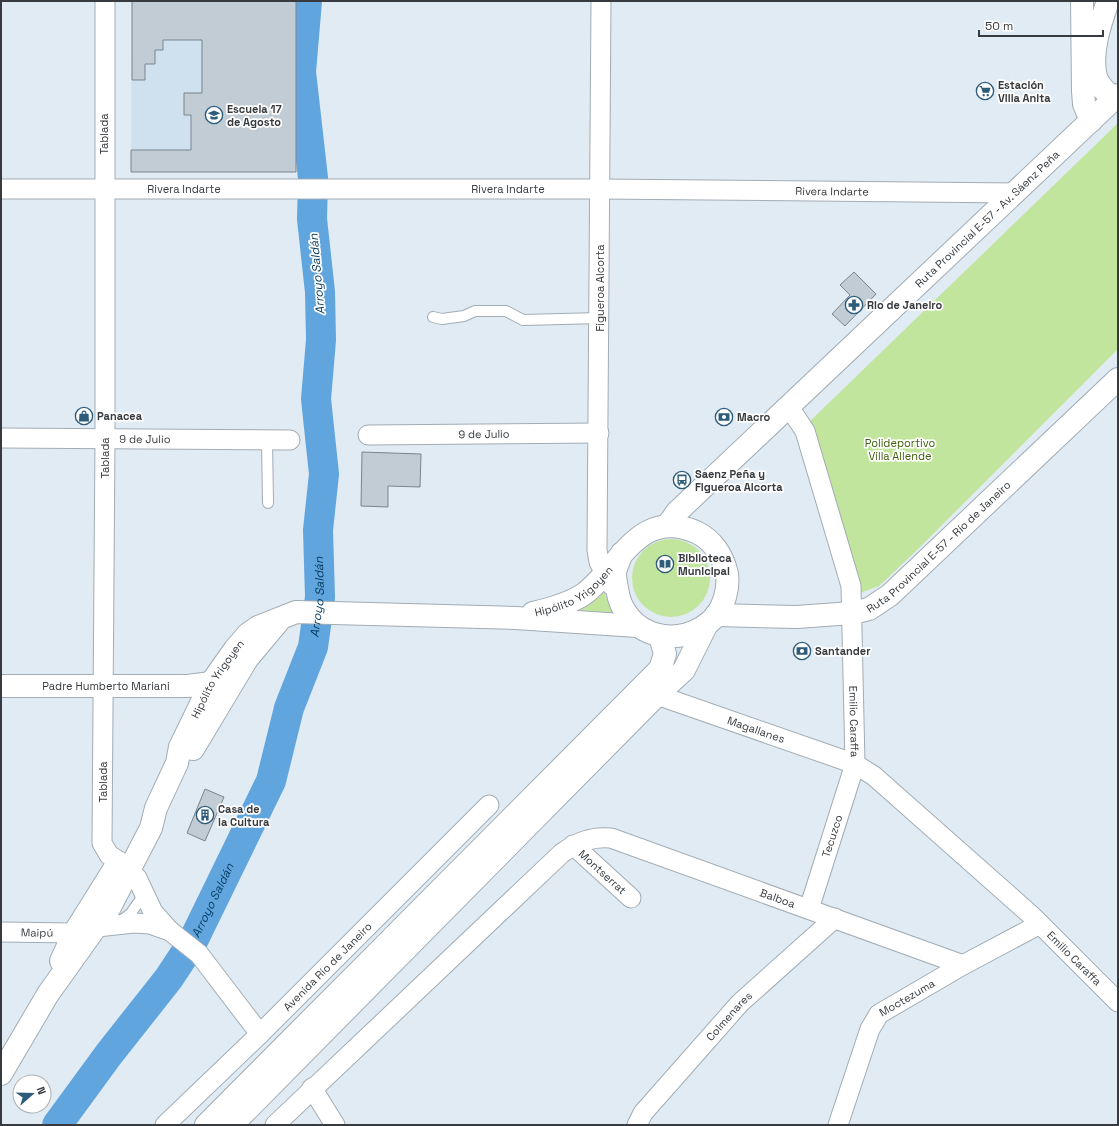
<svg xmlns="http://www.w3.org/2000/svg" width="1119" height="1126" viewBox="0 0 1119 1126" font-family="'Space Grotesk',sans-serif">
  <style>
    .built { fill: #cfe0ee }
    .green { fill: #c1e59c }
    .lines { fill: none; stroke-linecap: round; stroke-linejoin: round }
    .river { stroke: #61a5de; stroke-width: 30 }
    .building { fill: #c1ccd4; stroke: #7b858d }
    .lane-casing { stroke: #a2acb4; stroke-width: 12 }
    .street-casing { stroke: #a2acb4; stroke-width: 21 }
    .secondary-casing { stroke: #a2acb4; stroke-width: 24 }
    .lane { stroke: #fff; stroke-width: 10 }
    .street { stroke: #fff; stroke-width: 19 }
    .secondary { stroke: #fff; stroke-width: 22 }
    .labels { text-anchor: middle; stroke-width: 3.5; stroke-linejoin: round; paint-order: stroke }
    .poi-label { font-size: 11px; font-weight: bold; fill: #373b3f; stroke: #fff; text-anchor: start }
    .street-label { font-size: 11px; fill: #373b3f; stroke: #fff }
    .park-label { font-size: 11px; fill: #3d5d0a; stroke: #fff }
    .water-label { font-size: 12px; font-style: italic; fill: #023a5f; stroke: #fff }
  </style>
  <rect width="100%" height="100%" fill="#e0ebf4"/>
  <!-- built -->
  <path class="built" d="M132,1H296V172H131Z"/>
  <!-- green -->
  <g class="green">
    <path d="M1118,123V349L918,549L879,586L857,594L806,425Z"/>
    <circle cx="671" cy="578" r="39"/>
    <path d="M603,589L612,613L575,610Z"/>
  </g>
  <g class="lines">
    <!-- river -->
    <path class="river" id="s1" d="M57,1125L109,1054L169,978L192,943L271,781L289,708L313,647L320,597L318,530L324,474L316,399L321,340L320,292L312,219L313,178L301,72L307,1"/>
  </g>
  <!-- building -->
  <g class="building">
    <path d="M132,1H296V172H131V150H191V115H184V93H202V40H163V50H155V64H145V80H132Z"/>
    <path d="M854,272L876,294L845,326L832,314L850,295L840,285Z"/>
    <path d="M362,452L421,454L420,487L388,486V507L361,506Z"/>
    <path d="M205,789L224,797L205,841L187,833Z"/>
  </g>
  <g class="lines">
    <defs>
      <g id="lane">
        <path d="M433,317L442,319L464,316L475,311H506L523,320L600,318"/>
        <path d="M267,440L268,503"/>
        <path d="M120,922L131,913L145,893"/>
      </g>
      <g id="street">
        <path d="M105,1V439L102,843L109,855L119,861L137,878L153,912L170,931L199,954L260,1034"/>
        <path d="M601,1L597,550L599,562L612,586"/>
        <path id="s2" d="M1,189H600L1016,193"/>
        <path id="s3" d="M789,407L805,431L851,586L855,764L809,909"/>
        <path id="s4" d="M368,435L599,433"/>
        <path id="s5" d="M1,438L290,440"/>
        <path id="s6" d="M657,695L855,764L874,776L1031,915L1118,1002"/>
        <path id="s7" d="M573,845L631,898"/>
        <path id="s8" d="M1,932L74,933L97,927L134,923L150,924L170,931"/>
        <path d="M312,1088L335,1125"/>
        <path id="s9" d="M165,1125L260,1034L489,805"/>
        <path id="s10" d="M275,1125L562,853C578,842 592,836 611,838L963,965"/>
        <path id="s11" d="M637,1125L643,1113L740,1003L835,918"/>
        <path id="s12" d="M838,1125L870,1029L879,1014L963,965L1040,924"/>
      </g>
      <g id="secondary">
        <path d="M1082,1L1083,91L1084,104L1091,121"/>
        <path d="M1108,1C1100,24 1090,53 1096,77C1099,87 1107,93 1114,99"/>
        <path id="s13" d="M667,526L677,512L1118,95"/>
        <path id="s14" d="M533,613C551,609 569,604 584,594C620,567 639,507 696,532C713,540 723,556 727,574C729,588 724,606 715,617C682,652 623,638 617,588C616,583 615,577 615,573C616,566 620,559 622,553"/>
        <path id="s15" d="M716,615L797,617L852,613L869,609L890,595L1118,379"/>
        <path id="s16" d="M1,686H188L211,683"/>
        <path d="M193,749L247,659L278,622"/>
        <path d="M61,961L74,933L116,866"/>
        <path id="s17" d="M1,1074L48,994L110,907L151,828L156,808L177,763L180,747L211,683L235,649L248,634L258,627L296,612L516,618L637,626"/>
        <path d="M206,1125L660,669L665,654L660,636"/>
        <path d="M232,1125L657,695L684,670L706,626"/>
      </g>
    </defs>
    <!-- lane casing -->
    <use href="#lane" class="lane-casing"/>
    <!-- street casing -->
    <use href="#street" class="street-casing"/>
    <!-- secondary casing -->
    <use href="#secondary" class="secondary-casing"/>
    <!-- lane -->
    <use href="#lane" class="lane"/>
    <!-- street -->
    <use href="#street" class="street"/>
    <!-- secondary -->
    <use href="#secondary" class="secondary"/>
  </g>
  <!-- icons -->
  <defs>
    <symbol id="supermarket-ring" viewBox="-11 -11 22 22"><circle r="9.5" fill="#fff" stroke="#2e5c7b" stroke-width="1.5"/><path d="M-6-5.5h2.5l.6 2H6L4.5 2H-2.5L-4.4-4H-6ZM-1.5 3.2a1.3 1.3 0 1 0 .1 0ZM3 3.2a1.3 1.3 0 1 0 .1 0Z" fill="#2e5c7b"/></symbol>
    <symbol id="school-ring" viewBox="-11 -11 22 22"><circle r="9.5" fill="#fff" stroke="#2e5c7b" stroke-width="1.5"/><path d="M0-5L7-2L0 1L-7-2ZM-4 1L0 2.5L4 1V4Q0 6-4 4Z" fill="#2e5c7b"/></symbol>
    <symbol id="pharmacy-ring" viewBox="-11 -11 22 22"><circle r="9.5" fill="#fff" stroke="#2e5c7b" stroke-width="1.5"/><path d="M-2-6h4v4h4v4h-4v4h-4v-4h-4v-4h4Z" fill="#2e5c7b"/></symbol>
    <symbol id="shop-ring" viewBox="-11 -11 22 22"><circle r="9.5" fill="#fff" stroke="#2e5c7b" stroke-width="1.5"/><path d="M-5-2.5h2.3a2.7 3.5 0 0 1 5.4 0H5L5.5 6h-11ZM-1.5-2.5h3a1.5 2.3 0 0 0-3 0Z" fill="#2e5c7b"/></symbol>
    <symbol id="bank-ring" viewBox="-11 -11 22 22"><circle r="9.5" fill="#fff" stroke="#2e5c7b" stroke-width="1.5"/><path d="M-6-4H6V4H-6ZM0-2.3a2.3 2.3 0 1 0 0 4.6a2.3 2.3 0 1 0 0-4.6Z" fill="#2e5c7b"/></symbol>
    <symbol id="bus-ring" viewBox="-11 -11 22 22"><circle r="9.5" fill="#fff" stroke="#2e5c7b" stroke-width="1.5"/><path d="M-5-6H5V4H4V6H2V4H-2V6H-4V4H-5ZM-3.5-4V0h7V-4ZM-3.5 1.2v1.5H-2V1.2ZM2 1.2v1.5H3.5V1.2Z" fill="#2e5c7b"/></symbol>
    <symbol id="library-ring" viewBox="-11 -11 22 22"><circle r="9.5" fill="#fff" stroke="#2e5c7b" stroke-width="1.5"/><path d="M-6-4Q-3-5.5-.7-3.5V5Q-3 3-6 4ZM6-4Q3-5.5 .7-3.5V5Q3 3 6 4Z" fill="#2e5c7b"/></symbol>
    <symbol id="building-ring" viewBox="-11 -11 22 22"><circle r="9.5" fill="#fff" stroke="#2e5c7b" stroke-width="1.5"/><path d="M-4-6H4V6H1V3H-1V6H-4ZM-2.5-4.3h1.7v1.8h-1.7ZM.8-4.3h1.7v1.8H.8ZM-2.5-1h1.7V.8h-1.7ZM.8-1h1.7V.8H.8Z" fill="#2e5c7b"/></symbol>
  </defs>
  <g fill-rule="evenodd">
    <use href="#supermarket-ring" x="975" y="81" width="20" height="20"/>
    <use href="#school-ring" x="204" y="105" width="20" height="20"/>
    <use href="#pharmacy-ring" x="844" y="295" width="20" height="20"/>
    <use href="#shop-ring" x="74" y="406" width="20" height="20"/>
    <use href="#bank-ring" x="714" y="407" width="20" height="20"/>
    <use href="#bus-ring" x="672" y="470" width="20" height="20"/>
    <use href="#library-ring" x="655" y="554" width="20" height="20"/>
    <use href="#bank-ring" x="792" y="641" width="20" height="20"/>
    <use href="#building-ring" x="195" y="805" width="20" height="20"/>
  </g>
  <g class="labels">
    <!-- poi labels -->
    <g class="poi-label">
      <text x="998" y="89">Estación<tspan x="998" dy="13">Villa Anita</tspan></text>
      <text x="227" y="113">Escuela 17<tspan x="227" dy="13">de Agosto</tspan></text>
      <text x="867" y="309">Rio de Janeiro</text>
      <text x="97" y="420">Panacea</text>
      <text x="737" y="421">Macro</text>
      <text x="695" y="478">Saenz Peña y<tspan x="695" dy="13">Figueroa Alcorta</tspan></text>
      <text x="678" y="562">Biblioteca<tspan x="678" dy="13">Municipal</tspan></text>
      <text x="815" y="655">Santander</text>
      <text x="218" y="813">Casa de<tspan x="218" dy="13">la Cultura</tspan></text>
    </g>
    <!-- street labels -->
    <g class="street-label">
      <text transform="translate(104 134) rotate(-90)" y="4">Tablada</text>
      <text dy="4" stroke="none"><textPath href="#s2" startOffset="507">Rivera Indarte</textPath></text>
      <text dy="4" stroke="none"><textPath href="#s2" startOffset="183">Rivera Indarte</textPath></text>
      <text dy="4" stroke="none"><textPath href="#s2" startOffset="831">Rivera Indarte</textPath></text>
      <text dy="4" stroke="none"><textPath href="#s13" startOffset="444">Ruta Provincial E-57 - Av. Sáenz Peña</textPath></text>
      <text transform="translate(600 288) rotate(-90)" y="4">Figueroa Alcorta</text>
      <text dy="4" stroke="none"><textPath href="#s4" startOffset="116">9 de Julio</textPath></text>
      <text dy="4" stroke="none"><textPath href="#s5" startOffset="144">9 de Julio</textPath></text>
      <text transform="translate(105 458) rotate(-90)" y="4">Tablada</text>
      <text dy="4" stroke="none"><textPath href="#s15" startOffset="247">Ruta Provincial E-57 - Río de Janeiro</textPath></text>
      <text dy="4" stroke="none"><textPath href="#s14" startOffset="47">Hipólito Yrigoyen</textPath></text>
      <text dy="4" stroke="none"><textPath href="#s17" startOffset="453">Hipólito Yrigoyen</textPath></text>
      <text dy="4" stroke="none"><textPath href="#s16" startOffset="105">Padre Humberto Mariani</textPath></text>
      <text dy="4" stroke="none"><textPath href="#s3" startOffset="326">Emilio Caraffa</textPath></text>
      <text dy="4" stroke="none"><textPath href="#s6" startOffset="105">Magallanes</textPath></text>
      <text transform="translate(103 782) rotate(-90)" y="4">Tablada</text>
      <text transform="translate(832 836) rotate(-72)" y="4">Tecuzco</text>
      <text dy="4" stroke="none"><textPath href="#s7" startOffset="40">Montserrat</textPath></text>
      <text dy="4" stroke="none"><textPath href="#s10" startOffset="625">Balboa</textPath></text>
      <text dy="4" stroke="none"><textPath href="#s8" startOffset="36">Maipú</textPath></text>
      <text dy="4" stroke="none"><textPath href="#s6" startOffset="503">Emilio Caraffa</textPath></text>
      <text dy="4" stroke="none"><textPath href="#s9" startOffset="227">Avenida Río de Janeiro</textPath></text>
      <text dy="4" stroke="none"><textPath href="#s12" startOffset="151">Moctezuma</textPath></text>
      <text dy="4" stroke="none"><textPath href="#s11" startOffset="143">Colmenares</textPath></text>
    </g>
    <!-- park labels -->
    <g class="park-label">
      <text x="900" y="447">Polideportivo<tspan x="900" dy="13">Villa Allende</tspan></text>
    </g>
    <!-- water labels -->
    <g class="water-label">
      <text transform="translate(317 274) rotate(-95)" y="4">Arroyo Saldán</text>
      <text dy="4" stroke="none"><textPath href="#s1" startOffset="598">Arroyo Saldán</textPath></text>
      <text dy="4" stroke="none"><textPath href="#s1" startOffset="274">Arroyo Saldán</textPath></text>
    </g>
  </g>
  <!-- border -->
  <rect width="1119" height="1126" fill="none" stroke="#373b3f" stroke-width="4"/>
  <!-- north arrow -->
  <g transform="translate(32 1094) rotate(70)"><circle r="19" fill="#ffffff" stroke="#afb1b2"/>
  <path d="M0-3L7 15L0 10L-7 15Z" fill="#2e5c7b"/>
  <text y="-6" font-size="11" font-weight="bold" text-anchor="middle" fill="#373b3f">N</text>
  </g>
  <!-- scale -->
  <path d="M979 30v6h124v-6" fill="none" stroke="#373b3f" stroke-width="2"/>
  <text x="985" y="30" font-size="12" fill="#373b3f" stroke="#ffffff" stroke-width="3" paint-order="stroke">50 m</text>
</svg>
